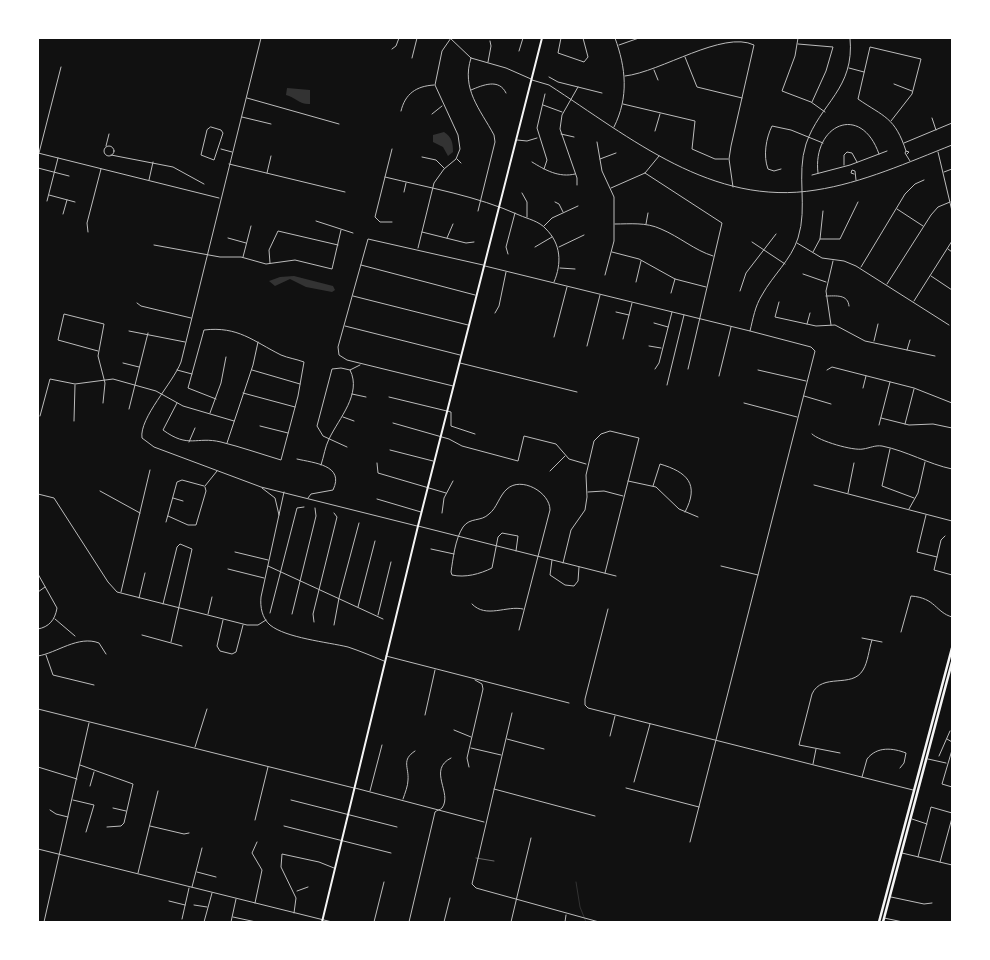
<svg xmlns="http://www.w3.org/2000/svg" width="990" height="960" viewBox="0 0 990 960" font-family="'Roboto Condensed',sans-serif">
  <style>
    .water { fill: #333 }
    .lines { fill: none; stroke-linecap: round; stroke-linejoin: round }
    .stream { stroke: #333; stroke-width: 1 }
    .service { stroke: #bcbcbc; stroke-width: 0.5 }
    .minor { stroke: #bcbcbc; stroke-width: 1 }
    .tertiary { stroke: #bcbcbc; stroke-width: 1 }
    .secondary { stroke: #f5f5f5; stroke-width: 2 }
    .primary { stroke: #f5f5f5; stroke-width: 2.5 }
  </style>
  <rect width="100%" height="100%" fill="#111"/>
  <!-- water -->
  <g class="water">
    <path d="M287,88L310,90V104C300,105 295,97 286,95Z"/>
    <path d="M444,132C452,137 453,143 453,152L448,156L443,147L433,142V135Z"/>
    <path d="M294,276L333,286L335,290L332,292L306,287L290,279L275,286L269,281L280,277Z"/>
  </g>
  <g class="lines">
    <!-- stream -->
    <path class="stream" d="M576,882L580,907L586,922"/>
    <!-- service -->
    <path class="service" d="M476,858L494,861"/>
    <!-- minor -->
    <g class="minor">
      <path d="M450,38L471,58L506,68L531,79"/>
      <path d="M561,38L558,53L584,62L588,57L583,38"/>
      <path d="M798,38L795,56L782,91L811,102L825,112"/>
      <path d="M798,44L833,47L826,71L812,102"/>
      <path d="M619,45L639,38"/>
      <path d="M392,49L396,46L399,38"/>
      <path d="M519,51L523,38"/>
      <path d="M685,57L697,87L742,98"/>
      <path d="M412,58L417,38"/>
      <path d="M471,58C461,89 480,109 494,135L495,142L478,211"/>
      <path d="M488,62L491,46L490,41"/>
      <path d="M849,68L864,72"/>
      <path d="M654,70L658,80"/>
      <path d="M625,76C661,72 723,30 754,45L731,146L729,159L733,187"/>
      <path d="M549,77L558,82L602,93"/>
      <path d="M894,84L912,91"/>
      <path d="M471,90C483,85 499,78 506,93"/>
      <path d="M247,98L339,124"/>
      <path d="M623,104L695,121L692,149L715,159H728"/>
      <path d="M543,105L562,112"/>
      <path d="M401,111C405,94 416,86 434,85"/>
      <path d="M432,114L442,106"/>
      <path d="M242,117L271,124"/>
      <path d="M932,118L936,130"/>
      <path d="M891,121L912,94L921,59L870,47L858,99C884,117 895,117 906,151"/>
      <path d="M211,127L221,130L223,133L214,160L201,155L207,130Z"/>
      <path d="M614,127C629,97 626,68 615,38"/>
      <path d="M655,131L660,114"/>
      <path d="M561,134L574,137"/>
      <path d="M517,140L527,141L537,138"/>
      <path d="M597,142L602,171L614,197V241L605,275"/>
      <path d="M904,143L952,123"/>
      <circle cx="109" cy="151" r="5"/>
      <path d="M106,146L109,134"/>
      <path d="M221,149L232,152"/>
      <path d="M938,152L952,211"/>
      <path d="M39,153L61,67"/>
      <path d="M907,154L909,152L906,151L905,153L910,161"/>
      <path d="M111,155L173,167L204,184"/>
      <path d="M422,157L436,160L444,168"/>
      <path d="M457,159L461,163"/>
      <path d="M600,159L616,153"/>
      <path d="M532,162C545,170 559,178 575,174"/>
      <path d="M229,164L345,192"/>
      <path d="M844,165V155L847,152L852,153L857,162"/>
      <path d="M38,168L69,176"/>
      <path d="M544,169L547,160L537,128L545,94"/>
      <path d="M781,169L774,171L768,169C763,156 766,138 772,126L791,130L823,143"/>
      <path d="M944,172L952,169"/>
      <path d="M267,173L271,156"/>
      <path d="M645,173L722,223L688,369"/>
      <path d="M818,173C812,125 861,102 879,154"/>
      <path d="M854,174L851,173L852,170L855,171L856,180"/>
      <path d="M812,175L850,165L887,151"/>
      <path d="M385,177C430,188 477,196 519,215C528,219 539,221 546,229C561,244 562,263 554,282"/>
      <path d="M149,180L153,162"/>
      <path d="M577,185V178L560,129L562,115L578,87"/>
      <path d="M611,188L645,173L659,156"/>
      <path d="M404,192L406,183"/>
      <path d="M522,193L527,202V217"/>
      <path d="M49,195L75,202"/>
      <path d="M47,201L58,158"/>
      <path d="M555,202L559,204L563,212"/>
      <path d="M897,209L923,226"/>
      <path d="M63,214L67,200"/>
      <path d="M316,221L353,233"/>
      <path d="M392,222H380L375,217L392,149"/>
      <path d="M615,224C630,224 646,222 661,229C680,237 694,250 713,256"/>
      <path d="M646,224L648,213"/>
      <path d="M544,226L552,218L578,206"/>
      <path d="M88,232L87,223L101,169"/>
      <path d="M422,232L466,243L474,242"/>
      <path d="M228,238L246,243"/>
      <path d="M447,238L453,224"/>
      <path d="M820,239H840L858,202"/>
      <path d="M752,242L785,264"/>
      <path d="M797,243L822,258L844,261L856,266L949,325"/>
      <path d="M154,245L220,257H241L266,264L295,260L332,269L341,230"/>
      <path d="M535,247L552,237"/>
      <path d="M559,247L584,235"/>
      <path d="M418,248L434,183L444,169L456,159L460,149L458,135L435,85L442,51L451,38"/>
      <path d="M948,249L952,252"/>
      <path d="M612,252L639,259L675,279L706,287"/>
      <path d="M813,252L820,239L823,211"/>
      <path d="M508,254L506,247L515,213"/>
      <path d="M243,257L251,226"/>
      <path d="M270,263L269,250L278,231L338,245"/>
      <path d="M361,265L475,295"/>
      <path d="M861,267L905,194L915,184L924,180"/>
      <path d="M560,268L575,269"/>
      <path d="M803,274L826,282"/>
      <path d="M931,276L952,290"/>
      <path d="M636,282L641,261"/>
      <path d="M887,284L931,215L938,207L950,202"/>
      <path d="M740,291L746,273L776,234"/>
      <path d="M671,293L675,279"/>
      <path d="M353,296L468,325"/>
      <path d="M826,296C836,296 848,294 849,306"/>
      <path d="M914,301L952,241"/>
      <path d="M779,302L775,317L816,326L835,325L865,341L935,356"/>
      <path d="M137,303L141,306L191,318"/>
      <path d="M616,312L629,315"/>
      <path d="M495,313L499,306L506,272"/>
      <path d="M654,323L668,327"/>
      <path d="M807,324L810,313"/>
      <path d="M831,325L826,291L833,261"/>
      <path d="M345,326L460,355"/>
      <path d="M129,331L185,342"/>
      <path d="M554,337L567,287"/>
      <path d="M623,339L632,303"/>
      <path d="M874,341L878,324"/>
      <path d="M587,346L600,295"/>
      <path d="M649,346L661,348"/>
      <path d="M907,350L910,340"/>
      <path d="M98,351L58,340L64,314L104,324L98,356L105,383L103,403"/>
      <path d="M123,363L139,367"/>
      <path d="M460,363L577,392"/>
      <path d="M655,369L659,363L672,312"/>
      <path d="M177,370L192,374"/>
      <path d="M252,370L300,384"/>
      <path d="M758,370L806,381"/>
      <path d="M827,370L832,367L914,388L952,403"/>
      <path d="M719,376L731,327"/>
      <path d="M667,385L684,315"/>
      <path d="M453,386L347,360L339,355L338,347L368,239L483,265"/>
      <path d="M863,388L866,376"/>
      <path d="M243,393L295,407"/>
      <path d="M352,394L366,397"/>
      <path d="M804,396L831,404"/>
      <path d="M389,397L451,412V426L475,434"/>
      <path d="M177,403L163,430C189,449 196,436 221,442C241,447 261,454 281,460L298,396L304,362C296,359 288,358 281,355C253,341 238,326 204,330L188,388L216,399"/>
      <path d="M744,403L797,417"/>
      <path d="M129,409L148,333"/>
      <path d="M210,413L221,383L226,357"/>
      <path d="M40,416L50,379L75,384L113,379L156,391L183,406L234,421"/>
      <path d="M343,417L354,421"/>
      <path d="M881,418L909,425L933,424L952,428"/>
      <path d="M74,421L75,385"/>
      <path d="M393,423L449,439L462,446L518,461L524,436L556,444L569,459L586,464"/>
      <path d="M905,424L914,389"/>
      <path d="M879,425L890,382"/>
      <path d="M260,426L288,433"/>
      <path d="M812,434C819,441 853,451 863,449C870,448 875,445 882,446C907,451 928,464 952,469"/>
      <path d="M189,442L195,428"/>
      <path d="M227,443L253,365L258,342"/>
      <path d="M347,447L323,436L317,426L332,369L341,368L350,370"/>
      <path d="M890,449L882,486L914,498"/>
      <path d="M390,450L433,461"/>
      <path d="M297,459C314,463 345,465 333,490L311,494L308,498"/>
      <path d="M377,463L378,473L446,493"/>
      <path d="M321,465C324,456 325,447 329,439C339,418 362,394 350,370L360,365"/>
      <path d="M550,471L565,456"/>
      <path d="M628,481L656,487L679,509L698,517"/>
      <path d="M814,485L952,521"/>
      <path d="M205,486L217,471"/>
      <path d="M653,486L660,464C687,472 700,484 685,512"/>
      <path d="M100,491L140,513"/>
      <path d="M588,492L604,491L623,496"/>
      <path d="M848,493L854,463"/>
      <path d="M38,494L54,498L108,582L117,592L247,625H258L266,620"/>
      <path d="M173,498L183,501"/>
      <path d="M377,499L421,512"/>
      <path d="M909,509L918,493L925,462"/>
      <path d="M442,513L444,498L453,481"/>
      <path d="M926,515L917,552L937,557"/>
      <path d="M168,516L188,525H196L206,491L205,487"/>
      <path d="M166,522L177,482L182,480L204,486"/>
      <path d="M418,526L616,576"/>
      <path d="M945,536L941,540L934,570L952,575"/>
      <path d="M431,549L454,554"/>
      <path d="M516,551L518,536L502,533L498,537L492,568C480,574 465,578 452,575L451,572C453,559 455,539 463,527C470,517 481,522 489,514C497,508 499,496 507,489C521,476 550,492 550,510L519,630"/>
      <path d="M235,552L268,560"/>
      <path d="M552,560L550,575L565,585L574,586L578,581L579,567"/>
      <path d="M563,563L571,530L585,510L587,497L586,475L594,441L601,434L610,431L639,438L605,573"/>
      <path d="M268,566L383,619"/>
      <path d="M721,566L758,575"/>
      <path d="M228,569L264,578"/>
      <path d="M38,574L57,608C55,620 49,627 38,629"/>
      <path d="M38,592L45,587"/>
      <path d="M121,592L150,470"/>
      <path d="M139,598L145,573"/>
      <path d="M163,604L177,547L180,544L192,549L171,642"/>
      <path d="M472,604C486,619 507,605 523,609"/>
      <path d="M358,607L375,541"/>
      <path d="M608,609L585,699V705L588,708L913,790"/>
      <path d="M270,613L297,508L304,507"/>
      <path d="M208,614L212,597"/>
      <path d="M292,614L316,516L315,508"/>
      <path d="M378,615L391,562"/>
      <path d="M55,619L75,636"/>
      <path d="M223,620L217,646L220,651L232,654L236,652L243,625"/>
      <path d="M314,622L313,614L337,517L334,513"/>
      <path d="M334,625L339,598L359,523"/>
      <path d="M901,632L911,596C936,598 935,612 952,617"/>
      <path d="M142,635L182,646"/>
      <path d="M862,638L882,642"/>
      <path d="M46,655L53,675L94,685"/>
      <path d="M38,656C57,653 78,635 99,643L106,654"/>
      <path d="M386,656L569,703"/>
      <path d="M512,713L472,884L476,888L599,922"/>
      <path d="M425,715L435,670"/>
      <path d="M454,730L471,737"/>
      <path d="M610,736L615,716"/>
      <path d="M507,739L544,749"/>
      <path d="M947,739L952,742"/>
      <path d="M195,747L207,709"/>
      <path d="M471,748L501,755"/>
      <path d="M952,750L942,784L952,787"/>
      <path d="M840,753L799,745L812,694C822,672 852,689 863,670C868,662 869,649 872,640"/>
      <path d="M939,756L950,731"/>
      <path d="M928,759L946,763"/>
      <path d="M813,764L816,749"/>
      <path d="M80,765L133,784L124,823L121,826L107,827"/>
      <path d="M38,767L77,779"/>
      <path d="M469,767L467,758L483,689L482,684L475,680"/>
      <path d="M862,777L867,759C877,746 893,748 906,753L904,763L900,768"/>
      <path d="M634,782L650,724"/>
      <path d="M90,786L94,772"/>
      <path d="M355,788L484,822"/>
      <path d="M626,788L699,807"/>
      <path d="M494,789L595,816"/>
      <path d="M370,791L382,745"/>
      <path d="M403,799C405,793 408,786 408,780C409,767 401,760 415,751"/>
      <path d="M73,800L94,805L86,832"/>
      <path d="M291,800L397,827"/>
      <path d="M113,808L126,811"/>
      <path d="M50,810L56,814L68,817"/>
      <path d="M912,819L927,824"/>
      <path d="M255,820L268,767"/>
      <path d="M150,826L184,834L189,833"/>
      <path d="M284,826L391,853"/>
      <path d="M690,842L815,351L811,347L750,331"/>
      <path d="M38,849L332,922"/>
      <path d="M902,853L952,865"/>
      <path d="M918,857L931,807L952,813"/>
      <path d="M940,862L952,818"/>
      <path d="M197,872L216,877"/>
      <path d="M138,873L158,791"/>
      <path d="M192,887L202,848"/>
      <path d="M297,891L308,887"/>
      <path d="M891,897L924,904L932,903"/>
      <path d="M169,901L185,905"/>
      <path d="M255,903L262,870L252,853L257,842"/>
      <path d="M194,905L207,907"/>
      <path d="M294,913L296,898L281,867L282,854L319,862L334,868"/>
      <path d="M233,917L256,922"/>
      <path d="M884,918L903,922"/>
      <path d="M182,919L189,888"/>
      <path d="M204,922L212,893"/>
      <path d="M231,922L236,899"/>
      <path d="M374,922L384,882"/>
      <path d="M409,922L435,812C437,810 440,810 442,808C453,793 427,770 451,758"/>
      <path d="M444,922L450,898"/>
      <path d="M511,922L531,838"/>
      <path d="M565,922L566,915"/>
    </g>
    <!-- tertiary -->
    <g class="tertiary">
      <path d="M261,38L181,362C173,383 139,418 142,438L154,447L261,487L417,526"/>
      <path d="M532,80L549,85C631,138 712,207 816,190C862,183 909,162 952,145"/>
      <path d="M38,153L219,198"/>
      <path d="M485,266L750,331C753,319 755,306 762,295C773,275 791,260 798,238C808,207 796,175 806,144C820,103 855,89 850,38"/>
      <path d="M262,488L275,498L279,515"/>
      <path d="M284,492L261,597C260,607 262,618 270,625C286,638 327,642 348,647C360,651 372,656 384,661"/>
      <path d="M38,709L354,788"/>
      <path d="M44,922L89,723"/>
    </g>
    <!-- secondary -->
    <path class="secondary" d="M322,922L418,526L542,38"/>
    <!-- primary -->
    <g class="primary">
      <path d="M879,922L952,648"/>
      <path d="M883,922L952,662"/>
    </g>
  </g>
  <!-- border -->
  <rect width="990" height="960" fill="none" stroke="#ffffff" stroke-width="78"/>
</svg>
